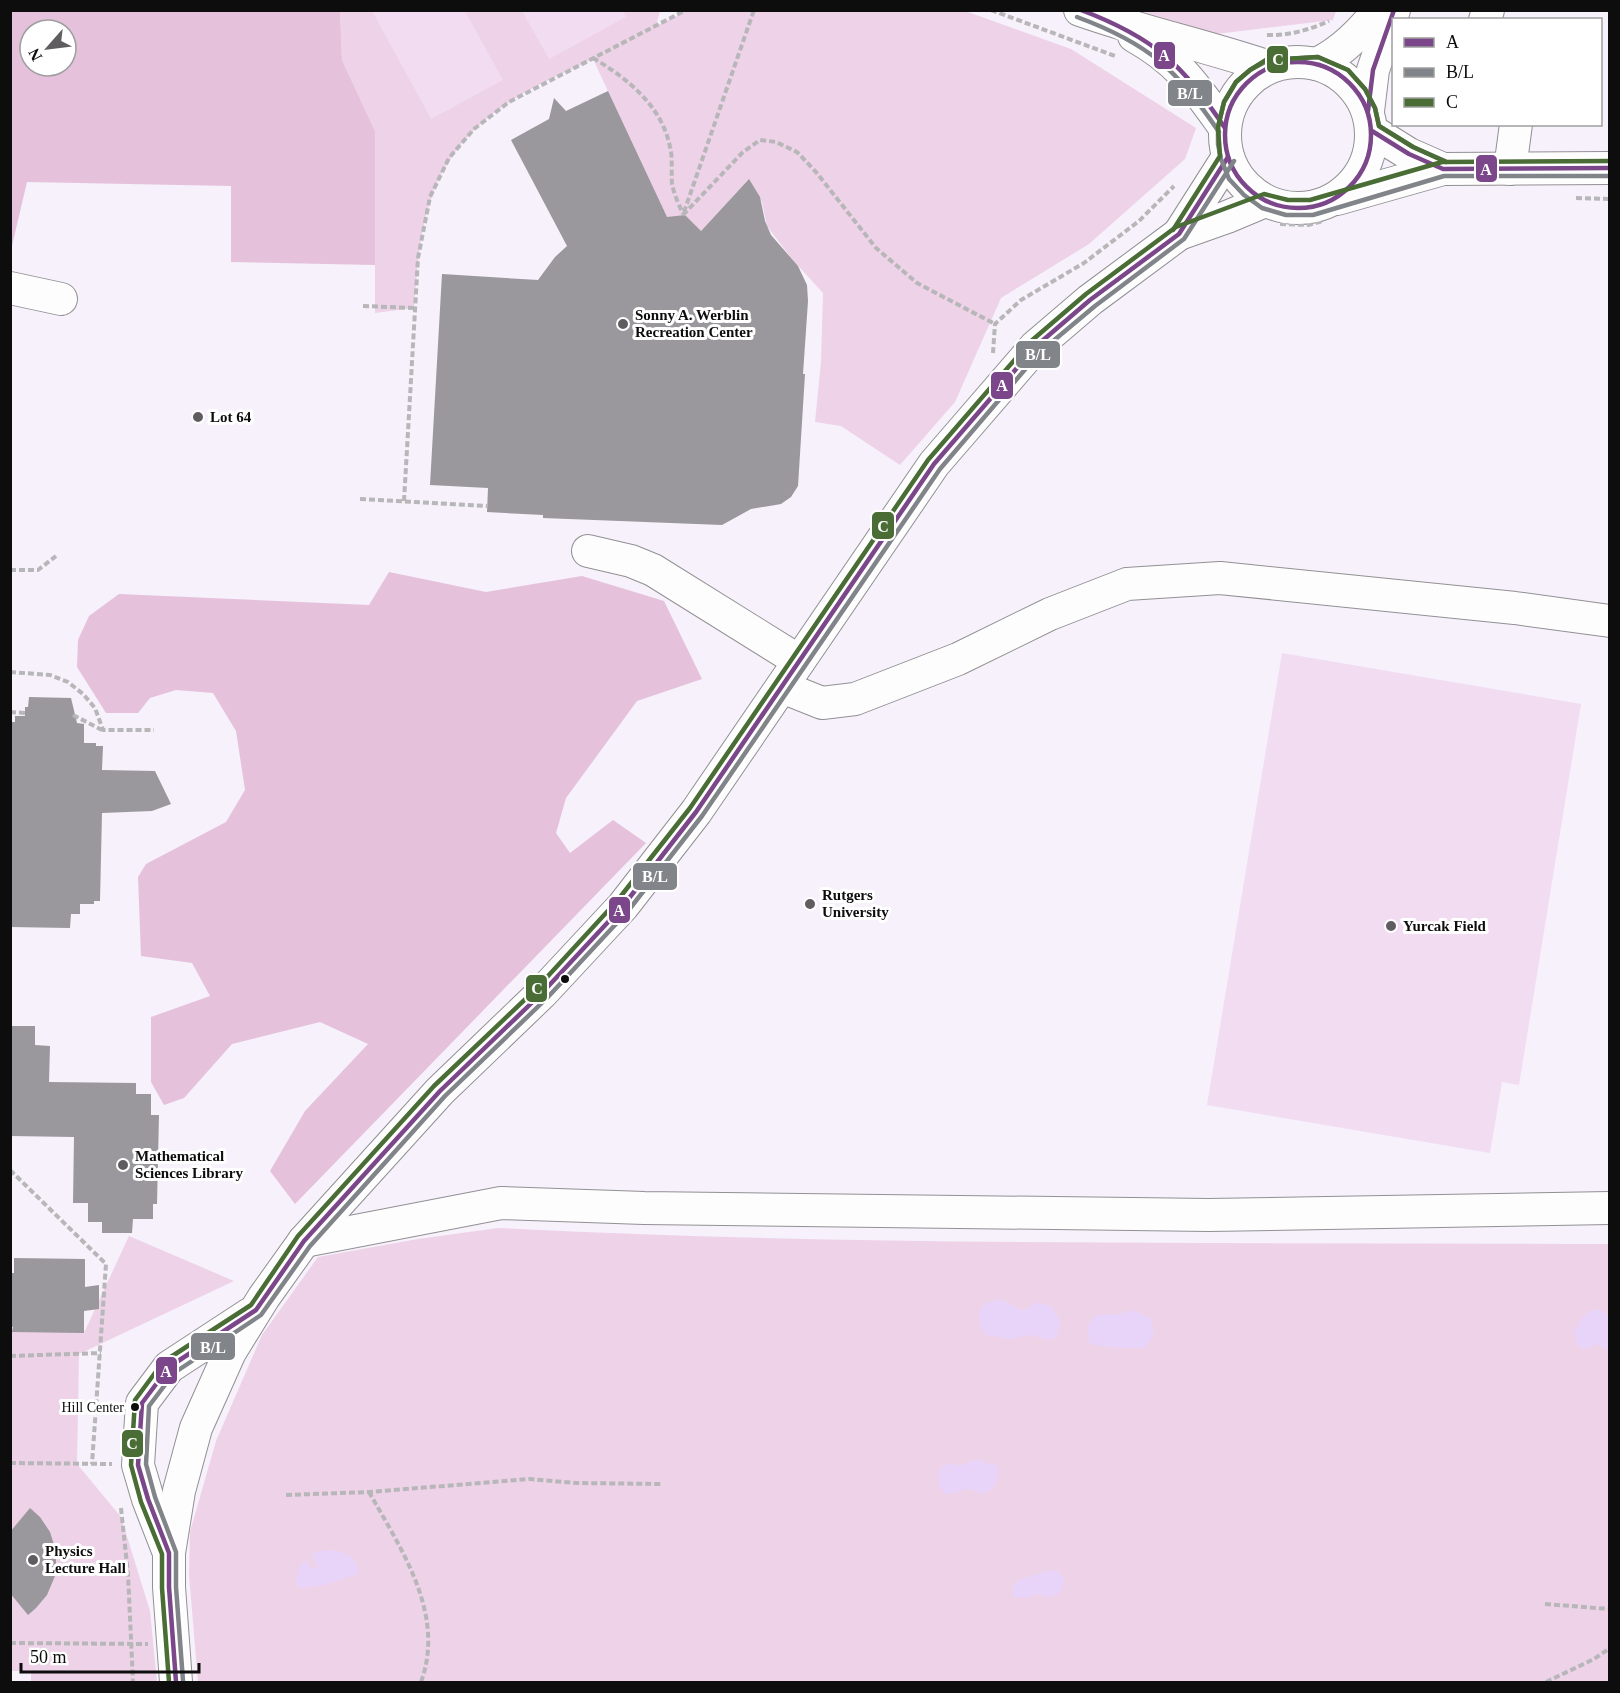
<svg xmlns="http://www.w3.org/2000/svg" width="1620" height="1693" viewBox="0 0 1620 1693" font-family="'Times New Roman',serif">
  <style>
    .green { fill: #eed2e8 }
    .forest { fill: #e5c1db; fill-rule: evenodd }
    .sand { fill: #e9d4f9 }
    .pitch { fill: #f2dcf1 }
    .building { fill: #9a979d }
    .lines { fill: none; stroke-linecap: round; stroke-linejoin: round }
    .minor-casing { stroke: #929094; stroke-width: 34 }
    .path { stroke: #b7b6b8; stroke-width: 4; stroke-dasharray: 6 3; stroke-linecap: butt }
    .minor { stroke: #fefdfe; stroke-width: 32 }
    .bus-1-casing { stroke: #fff; stroke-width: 9 }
    .bus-2-casing { stroke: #fff; stroke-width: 9 }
    .bus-3-casing { stroke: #fff; stroke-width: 9 }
    .bus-1 { stroke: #7b478a; stroke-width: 4.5 }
    .bus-2 { stroke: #818489; stroke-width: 4.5 }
    .bus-3 { stroke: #496d35; stroke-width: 4.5 }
    .poi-dot { fill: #5f5d60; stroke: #fff; stroke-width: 2 }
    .bus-dot { fill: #0d0d0d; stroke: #fff; stroke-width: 2 }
    .labels { text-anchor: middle; stroke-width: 6; stroke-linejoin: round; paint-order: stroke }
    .bus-label { font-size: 14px; fill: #0d0d0d; stroke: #fff; text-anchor: end }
    .poi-label { font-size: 15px; font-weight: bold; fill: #0d0d0d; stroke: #fff; text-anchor: start }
    .line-badge { stroke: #fff; stroke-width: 2 }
    .badge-label { font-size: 16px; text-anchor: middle; font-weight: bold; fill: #fff }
  </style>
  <rect width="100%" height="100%" fill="#f6f1fa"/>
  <!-- green -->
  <g class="green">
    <path d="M340,11H660L656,26L686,11H965L1071,49L1196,128L1185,159L1089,244L1001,298L955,402L900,465L841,426L815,422L821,362L823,293L792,259L767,226L762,202L748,180L696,236L647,220L655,192L593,59C565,73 534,85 508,103C428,157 421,218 414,308L375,313V131L342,60Z"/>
    <path d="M1140,11L1336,10V11L1333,20L1216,34Z"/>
    <path d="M498,1228C868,1247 1239,1242 1609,1244V1682H198L189,1575L190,1532L216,1441L262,1335L318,1257L418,1239Z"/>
    <path d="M129,1236L234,1281L79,1354L77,1464L121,1517L150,1611L157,1682H31V1671H11L10,1328L84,1333Z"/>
  </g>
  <!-- forest -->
  <g class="forest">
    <path d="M11,10L340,11L342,60L375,131V265L231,262V186L27,182L11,250ZM30,30H66V66H30Z"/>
    <path d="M389,572L486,592L582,576L664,601L702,679L637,701L566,798L556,833L570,853L613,820L646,843L295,1204L270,1171L305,1111L368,1044L320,1022L232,1044L184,1098L164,1105L151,1082V1017L210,996L192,963L141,956L138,877L146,864L226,822L245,790L236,731L213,693L176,690L150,698L138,713H106L77,667L78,640L89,616L119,594L369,605Z"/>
  </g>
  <!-- sand -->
  <g class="sand">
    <path d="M997,1300H1002L1023,1311L1038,1302L1052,1307L1060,1320L1058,1334L1053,1339L1048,1340L1031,1335L1010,1339L985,1335L980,1326L979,1311L986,1303Z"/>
    <path d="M1591,1310H1601L1609,1318V1349H1605L1598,1344L1583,1350C1566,1338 1578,1319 1591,1310Z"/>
    <path d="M1127,1311H1135L1151,1319L1154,1334L1146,1347C1136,1350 1098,1347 1089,1343L1088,1327L1093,1317C1105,1311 1116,1318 1127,1311Z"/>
    <path d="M979,1459L987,1464L994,1463L998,1468C999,1481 995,1491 981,1494C960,1483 962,1495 945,1494L939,1485L938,1472L943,1465L953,1463L959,1466Z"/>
    <path d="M334,1550C347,1554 359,1558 358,1574L321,1586L299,1588L295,1581L301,1563L306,1561L312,1568L316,1569L318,1567L313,1560V1554L318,1551Z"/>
    <path d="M1045,1571H1058L1064,1578L1063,1588L1057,1595L1045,1597L1040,1593L1028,1598L1013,1597C1008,1576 1033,1578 1045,1571Z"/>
  </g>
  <!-- pitch -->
  <g class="pitch">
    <path d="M372,11H465L503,80L431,119Z"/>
    <path d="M522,11H623L626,17L549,59Z"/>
    <path d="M1282,653L1581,704L1519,1085L1502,1082L1490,1153L1207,1105Z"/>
  </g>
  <!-- building -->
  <g class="building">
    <path d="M608,91L667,217L685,215L701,231L749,179L760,197L765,221L771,235L798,266L807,285L808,301L803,374H805L798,486L791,497L781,504L751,509L722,525L543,518V515L487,512L488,488L430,485L442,274L538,280L555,257L567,246L511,140L549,119L554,98L566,111Z"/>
    <path d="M29,697L71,698L77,723L84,724V743H96V746H103L102,770L155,771L171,804L152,811L102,813L100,901H94V904H80V914H71L70,928L10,927V722H15V716H25V707H28Z"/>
    <path d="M10,1026H35V1045L50,1046L49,1082L136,1083V1094H151V1115H159L157,1204H153V1219H133L132,1233H102V1222H88V1203H73L74,1137L10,1136Z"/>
    <path d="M14,1258L85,1259V1287L99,1285V1309L84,1311V1333L12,1332L13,1327H10V1273H14Z"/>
    <path d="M30,1508L40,1517L50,1532L55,1548L56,1562L55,1576L47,1595L36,1608L28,1615L10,1593V1532Z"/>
  </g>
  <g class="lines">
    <defs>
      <g id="minor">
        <path d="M1080,10C1142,32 1207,46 1269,67"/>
        <path d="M1485,20L1488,10"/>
        <path d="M1134,36C1180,62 1195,86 1225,128"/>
        <circle cx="1298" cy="135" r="73"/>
        <path d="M1317,64C1343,51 1361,32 1379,10"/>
        <path d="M1368,111L1373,70L1394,10"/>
        <path d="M1372,131L1409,154L1443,169"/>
        <path d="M1510,169L1516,124"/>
        <path d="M1337,199L1443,169L1610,168"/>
        <path d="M1179,234L1228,157"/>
        <path d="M10,288L61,299"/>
        <path d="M588,551L631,561L653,570L799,661"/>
        <path d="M782,687L822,703L855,699L958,659L1050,614L1127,584L1220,578L1515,608L1610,621"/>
        <path d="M304,1241L501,1203L644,1208L1209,1215L1610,1208"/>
        <path d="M169,1553L148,1499L138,1465L142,1403L169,1367L250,1314"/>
        <path d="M176,1682L169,1587V1553L179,1491L196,1428L230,1352L264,1297L304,1241L440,1091L542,993L623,906L696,812L934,464L1035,347L1090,300L1179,234L1227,217L1265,201"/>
      </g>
    </defs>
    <!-- minor casing -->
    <use href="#minor" class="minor-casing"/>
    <!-- path -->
    <g class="path">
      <path d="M991,10L1115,56"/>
      <path d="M1267,35C1288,36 1309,30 1329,21"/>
      <path d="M593,58C627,78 662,106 670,147C673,158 671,172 672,184C674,194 679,205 683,214"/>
      <path d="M1576,198L1610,199"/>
      <path d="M684,212L754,10"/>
      <path d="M683,215L743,152L760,140L776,142L797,152L816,172L876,248L917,283L995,324"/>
      <path d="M1280,224L1308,225L1323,221"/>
      <path d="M363,306L414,308"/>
      <path d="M993,353L995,324L1021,300L1084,263L1139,221L1174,186"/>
      <path d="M360,499L488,506"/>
      <path d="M404,501L418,258L430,197L449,158L474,129L509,102L686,10"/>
      <path d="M10,570H38L56,556"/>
      <path d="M10,672L50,675L68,682L83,694L95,708L103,730H154"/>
      <path d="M10,712L25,713"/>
      <path d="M73,715L102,730"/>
      <path d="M10,1170L106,1264L92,1464"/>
      <path d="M10,1356L101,1353"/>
      <path d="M10,1463L112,1464"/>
      <path d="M369,1492C401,1549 446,1614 421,1682"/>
      <path d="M286,1495L369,1492L530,1479L576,1483L662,1484"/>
      <path d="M121,1508L128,1574L133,1682"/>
      <path d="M1545,1604L1610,1609"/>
      <path d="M10,1643L148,1644"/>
      <path d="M1546,1682L1594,1659L1610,1648"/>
    </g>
    <!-- minor -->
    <use href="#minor" class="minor"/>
    <defs>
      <g id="bus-1">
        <path d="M1081,10C1155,38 1182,64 1225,128"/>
        <circle cx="1298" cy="135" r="73"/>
        <path d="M1368,111L1373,70L1394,10"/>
        <path d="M1372,131L1409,154L1443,169L1610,168"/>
        <path d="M176,1682L169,1587V1553L148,1499L138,1465L142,1403L169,1367L256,1310L304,1241L440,1091L542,993L623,906L696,812L934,464L1035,347L1090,300L1179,234L1228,157"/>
      </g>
      <g id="bus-2">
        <path d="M1077,17C1150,44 1176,69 1219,132"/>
        <path d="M1445,161L1413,147L1379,126L1375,108L1365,89L1348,70L1318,57L1269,60L1250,70L1236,82L1224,102L1218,127V144L1221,159L1229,179L1244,195L1262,208L1286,215H1313L1444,176H1610"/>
        <path d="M183,1681L176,1587V1552L155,1497L146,1464L149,1406L174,1373L261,1315L310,1246L445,1096L547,998L628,911L702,816L940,469L1040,352L1095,306L1184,239L1234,161"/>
      </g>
      <g id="bus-3">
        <path d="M1173,230L1220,156L1218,127L1224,102L1236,82L1250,70L1266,60L1318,57L1348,70L1365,89L1375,108L1379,126L1413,147L1446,162"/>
        <path d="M169,1682L162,1588V1554L141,1502L131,1465L135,1400L163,1362L251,1305L298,1236L434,1086L537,988L617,901L690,808L928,460L1030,342L1086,294L1176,227L1264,194L1288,200H1310L1442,162L1610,161"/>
      </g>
    </defs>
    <!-- bus-1 casing -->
    <use href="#bus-1" class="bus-1-casing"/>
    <!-- bus-2 casing -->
    <use href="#bus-2" class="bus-2-casing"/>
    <!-- bus-3 casing -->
    <use href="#bus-3" class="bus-3-casing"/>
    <!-- bus-1 -->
    <use href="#bus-1" class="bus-1"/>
    <!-- bus-2 -->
    <use href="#bus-2" class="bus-2"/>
    <!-- bus-3 -->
    <use href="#bus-3" class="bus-3"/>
  </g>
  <!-- markers -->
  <g class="poi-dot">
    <circle cx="623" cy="324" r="6"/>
    <circle cx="198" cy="417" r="6"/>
    <circle cx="810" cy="904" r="6"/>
    <circle cx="1391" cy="926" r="6"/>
    <circle cx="123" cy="1165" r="6"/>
    <circle cx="33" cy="1560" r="6"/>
  </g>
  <g class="bus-dot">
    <circle cx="565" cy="979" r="5"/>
    <circle cx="135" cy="1407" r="5"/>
  </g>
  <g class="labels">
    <!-- bus labels -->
    <g class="bus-label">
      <text x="124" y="1412">Hill Center</text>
    </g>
    <!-- poi labels -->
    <g class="poi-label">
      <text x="635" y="320">Sonny A. Werblin<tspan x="635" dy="17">Recreation Center</tspan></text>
      <text x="210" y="422">Lot 64</text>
      <text x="822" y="900">Rutgers<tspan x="822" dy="17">University</tspan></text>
      <text x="1403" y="931">Yurcak Field</text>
      <text x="135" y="1161">Mathematical<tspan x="135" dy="17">Sciences Library</tspan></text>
      <text x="45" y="1556">Physics<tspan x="45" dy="17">Lecture Hall</tspan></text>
    </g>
  </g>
  <g class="line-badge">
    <rect x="1153" y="41" width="23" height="29" rx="6" fill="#7b478a"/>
    <rect x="1266" y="45" width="23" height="29" rx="6" fill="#496d35"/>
    <rect x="1167" y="79" width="46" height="28" rx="6" fill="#818489"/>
    <rect x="1475" y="154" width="23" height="29" rx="6" fill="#7b478a"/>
    <rect x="1015" y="340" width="46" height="29" rx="6" fill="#818489"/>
    <rect x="990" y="371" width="24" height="29" rx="6" fill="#7b478a"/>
    <rect x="871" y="511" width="24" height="29" rx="6" fill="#496d35"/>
    <rect x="632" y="862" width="46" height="29" rx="6" fill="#818489"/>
    <rect x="608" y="896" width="23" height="28" rx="6" fill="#7b478a"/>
    <rect x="525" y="974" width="23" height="29" rx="6" fill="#496d35"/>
    <rect x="190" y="1332" width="46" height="29" rx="6" fill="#818489"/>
    <rect x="155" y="1356" width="23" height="29" rx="6" fill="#7b478a"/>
    <rect x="121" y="1429" width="23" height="29" rx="6" fill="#496d35"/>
  </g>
  <g class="badge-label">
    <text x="1164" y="61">A</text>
    <text x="1278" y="65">C</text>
    <text x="1190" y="99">B/L</text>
    <text x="1486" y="175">A</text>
    <text x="1038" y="360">B/L</text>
    <text x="1002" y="391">A</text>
    <text x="883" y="532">C</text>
    <text x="655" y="882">B/L</text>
    <text x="619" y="916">A</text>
    <text x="537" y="994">C</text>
    <text x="213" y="1353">B/L</text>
    <text x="166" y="1377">A</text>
    <text x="132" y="1449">C</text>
  </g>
  <!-- border -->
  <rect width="1620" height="1693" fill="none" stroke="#0d0d0d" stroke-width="24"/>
  <!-- legend -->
  <rect x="1392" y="18" width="210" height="108" fill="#ffffff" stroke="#9e9e9e" stroke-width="1.5"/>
  <rect x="1404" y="38" width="30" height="9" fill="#7b478a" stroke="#9e9e9e" stroke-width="1.5"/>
  <text x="1446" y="48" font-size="18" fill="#0d0d0d">A</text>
  <rect x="1404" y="68" width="30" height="9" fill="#818489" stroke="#9e9e9e" stroke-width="1.5"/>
  <text x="1446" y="78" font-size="18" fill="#0d0d0d">B/L</text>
  <rect x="1404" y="98" width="30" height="9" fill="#496d35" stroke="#9e9e9e" stroke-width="1.5"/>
  <text x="1446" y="108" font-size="18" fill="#0d0d0d">C</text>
  <!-- north arrow -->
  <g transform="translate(48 48) rotate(242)"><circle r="28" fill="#ffffff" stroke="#9e9e9e" stroke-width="1.5"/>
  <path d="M0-4.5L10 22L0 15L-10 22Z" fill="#5f5d60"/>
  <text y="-9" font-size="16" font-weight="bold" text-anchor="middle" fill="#0d0d0d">N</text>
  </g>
  <!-- scale -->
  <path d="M21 1663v9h178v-9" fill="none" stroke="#0d0d0d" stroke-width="3"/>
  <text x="30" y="1663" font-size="18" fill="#0d0d0d" stroke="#ffffff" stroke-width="4.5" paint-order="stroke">50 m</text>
</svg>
